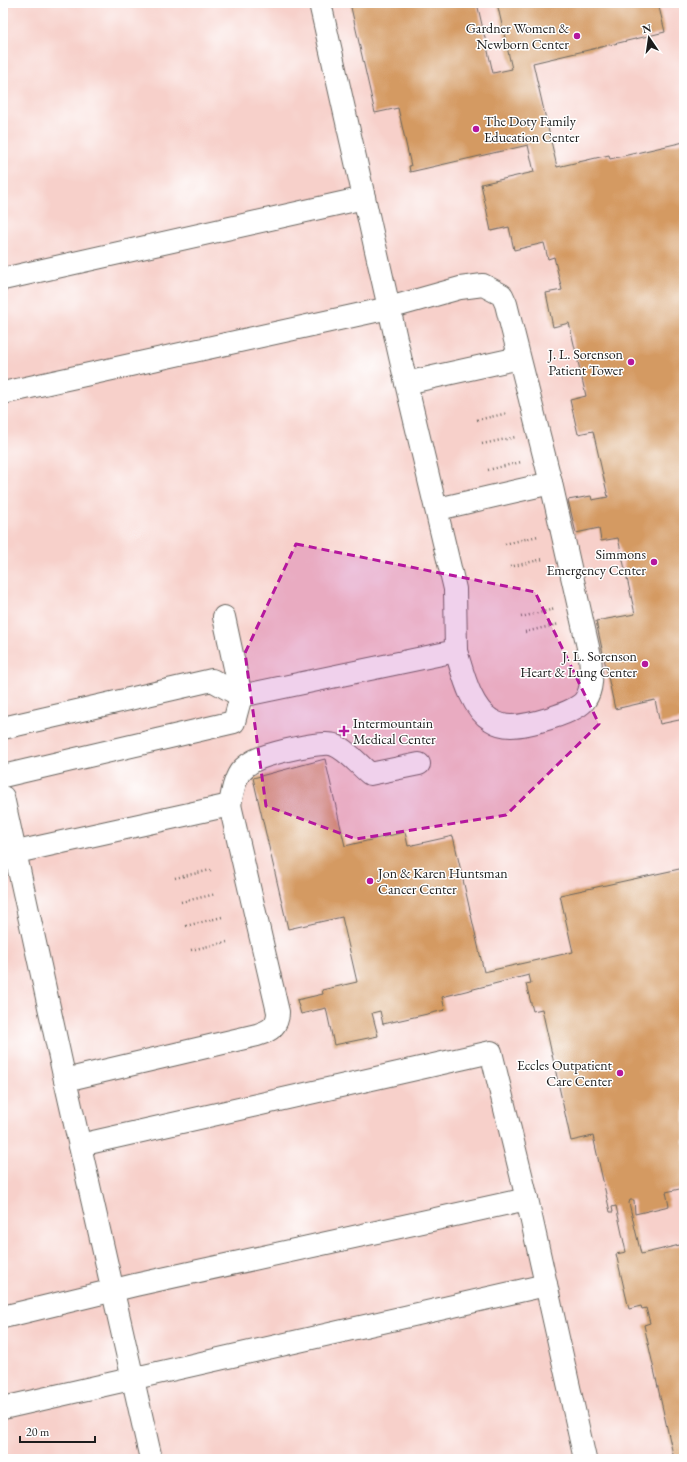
<svg xmlns="http://www.w3.org/2000/svg" width="687" height="1462" viewBox="0 0 687 1462" font-family="'EB Garamond',serif">
  <style>
    .built { fill: #f7d0ca }
    .building { fill: #d49a62 }
    .lines { fill: none; stroke-linecap: round; stroke-linejoin: round }
    .minor-casing { stroke: #69655f; stroke-width: 24 }
    .path { stroke: #69655f; stroke-width: 2.5; stroke-dasharray: 1 3; stroke-linecap: butt }
    .minor { stroke: #fff; stroke-width: 22 }
    .marked { fill: #b5179e; fill-opacity: 0.2; stroke: #b5179e; stroke-width: 3; stroke-dasharray: 8 5; stroke-linejoin: round }
    .poi-dot { fill: #b5179e; stroke: #fff; stroke-width: 1.5 }
    .labels { text-anchor: middle; stroke-width: 3; stroke-linejoin: round; paint-order: stroke }
    .poi-label { font-size: 14px; fill: #1c1c1c; stroke: #fff; text-anchor: end }
  </style>
  <rect width="100%" height="100%" fill="#fff"/>
  <filter id="ink" filterUnits="userSpaceOnUse"><feTurbulence type="fractalNoise" baseFrequency=".025" numOctaves="2"/><feDisplacementMap in="SourceGraphic" scale="8" xChannelSelector="R" yChannelSelector="G"/><feConvolveMatrix kernelMatrix="1 2 1 2 8 2 1 2 1" color-interpolation-filters="sRGB"/></filter>
  <filter id="wash" filterUnits="userSpaceOnUse"><feTurbulence type="fractalNoise" baseFrequency=".012" numOctaves="4" result="noise"/><feDisplacementMap in="SourceGraphic" scale="16" xChannelSelector="R" yChannelSelector="G"/><feGaussianBlur stdDeviation="0.9" result="paint"/><feColorMatrix in="noise" values="0 0 0 0 0 0 0 0 0 0 0 0 0 0 0 0 0 1.4 0 .05"/><feComposite in="paint" operator="in"/></filter>
  <g filter="url(#wash)">
    <rect width="100%" height="100%" fill="#f8ecdb"/>
    <!-- built -->
    <rect class="built" x="3" y="3" width="681" height="1456"/>
    <g id="blocks">
      <!-- building -->
      <g class="building">
        <path d="M350,3H477L493,73L512,69L497,3H658L665,32L533,63L557,167L609,155L610,159L684,142V719L660,724L655,700L615,709L596,621L635,614L618,538L601,541L599,528L576,533L568,500L591,496L592,500L608,497L593,431L578,434L570,400L586,396L569,323L553,327L546,293L562,290L554,257L548,259L544,243L514,250L509,227L491,231L481,184L534,172L528,145L410,172L409,166H411L398,108L375,113Z"/>
        <path d="M325,759L345,846L405,832L408,846L453,836L484,972L573,952L560,895L684,868V1188L666,1192L669,1206L635,1214L634,1200H630L629,1203L641,1254L684,1244V1459H674L644,1325L650,1323L646,1308L642,1309L641,1306L629,1309L616,1254L626,1252L616,1206L612,1207L613,1212H610L593,1136L571,1141L542,1009L533,1011L526,984L531,983L529,975L442,997L445,1010L383,1024L380,1011L372,1013L378,1036L334,1045L326,1008L301,1014L297,1000L323,994L322,990L357,982L342,917L288,929L253,778Z"/>
      </g>
    </g>
  </g>
  <g filter="url(#ink)">
    <use href="#blocks" fill-opacity="0" stroke="#69655f" stroke-width="1"/>
    <g class="lines">
      <defs>
        <g id="minor">
          <path d="M3,279L364,198"/>
          <path d="M406,383L519,358"/>
          <path d="M3,393L389,308L460,288L483,285L502,295L506,304L551,483L590,656C591,671 594,687 585,700C577,713 527,726 511,726C504,726 497,724 491,720C470,707 463,673 456,651"/>
          <path d="M438,509L551,483"/>
          <path d="M3,728L212,680L241,696L456,651L455,589L406,383L320,3"/>
          <path d="M3,776L234,722L241,696L224,617"/>
          <path d="M3,797L65,1080L151,1459"/>
          <path d="M230,805C232,794 234,781 240,772C245,766 252,761 260,758C273,753 323,740 334,745C347,750 359,765 370,774L419,764"/>
          <path d="M3,855L230,805L278,1012C278,1026 270,1031 257,1035L65,1080"/>
          <path d="M80,1145L491,1052L527,1199"/>
          <path d="M3,1317L135,1285L527,1199L585,1459"/>
          <path d="M3,1408L546,1285"/>
        </g>
      </defs>
      <!-- minor casing -->
      <use href="#minor" class="minor-casing"/>
      <!-- path -->
      <g class="path">
        <path d="M477,420L508,413"/>
        <path d="M482,444L516,437"/>
        <path d="M488,470L521,462"/>
        <path d="M505,544L538,536"/>
        <path d="M510,567L543,559"/>
        <path d="M521,617L555,609"/>
        <path d="M525,632L559,624"/>
        <path d="M175,878L211,870"/>
        <path d="M181,902L216,894"/>
        <path d="M186,926L222,917"/>
        <path d="M191,950L227,942"/>
      </g>
      <!-- minor -->
      <use href="#minor" class="minor"/>
    </g>
  </g>
  <!-- marked area -->
  <path class="marked" d="M296,544L535,592L599,724L506,815L356,839L266,806L245,653Z"/>
  <!-- markers -->
  <g class="poi-dot">
    <circle cx="577" cy="36" r="4"/>
    <circle cx="476" cy="129" r="4"/>
    <circle cx="631" cy="362" r="4"/>
    <circle cx="654" cy="562" r="4"/>
    <circle cx="645" cy="664" r="4"/>
    <path d="M342 725h4v4h4v4h-4v4h-4v-4h-4v-4h4z"/>
    <circle cx="370" cy="881" r="4"/>
    <circle cx="620" cy="1073" r="4"/>
  </g>
  <g class="labels">
    <!-- poi labels -->
    <g class="poi-label">
      <text x="569" y="33">Gardner Women &amp;<tspan x="569" dy="16">Newborn Center</tspan></text>
      <text x="484" y="126" text-anchor="start">The Doty Family<tspan x="484" dy="16">Education Center</tspan></text>
      <text x="623" y="359">J. L. Sorenson<tspan x="623" dy="16">Patient Tower</tspan></text>
      <text x="646" y="559">Simmons<tspan x="646" dy="16">Emergency Center</tspan></text>
      <text x="637" y="661">J. L. Sorenson<tspan x="637" dy="16">Heart &amp; Lung Center</tspan></text>
      <text x="353" y="728" text-anchor="start">Intermountain<tspan x="353" dy="16">Medical Center</tspan></text>
      <text x="378" y="878" text-anchor="start">Jon &amp; Karen Huntsman<tspan x="378" dy="16">Cancer Center</tspan></text>
      <text x="612" y="1070">Eccles Outpatient<tspan x="612" dy="16">Care Center</tspan></text>
    </g>
  </g>
  <!-- margin -->
  <rect width="687" height="1462" fill="none" stroke="#fff" stroke-width="16"/>
  <!-- north arrow -->
  <g transform="translate(649 38) rotate(347)" stroke="#ffffff" stroke-width="3" paint-order="stroke">
  <path d="M0-3L7 15L0 10L-7 15Z" fill="#1c1c1c"/>
  <text y="-6" font-size="11" font-weight="bold" text-anchor="middle" fill="#1c1c1c">N</text>
  </g>
  <!-- scale -->
  <path d="M20 1436v6h75v-6" fill="none" stroke="#1c1c1c" stroke-width="2"/>
  <text x="26" y="1436" font-size="12" fill="#1c1c1c" stroke="#ffffff" stroke-width="3" paint-order="stroke">20 m</text>
</svg>
